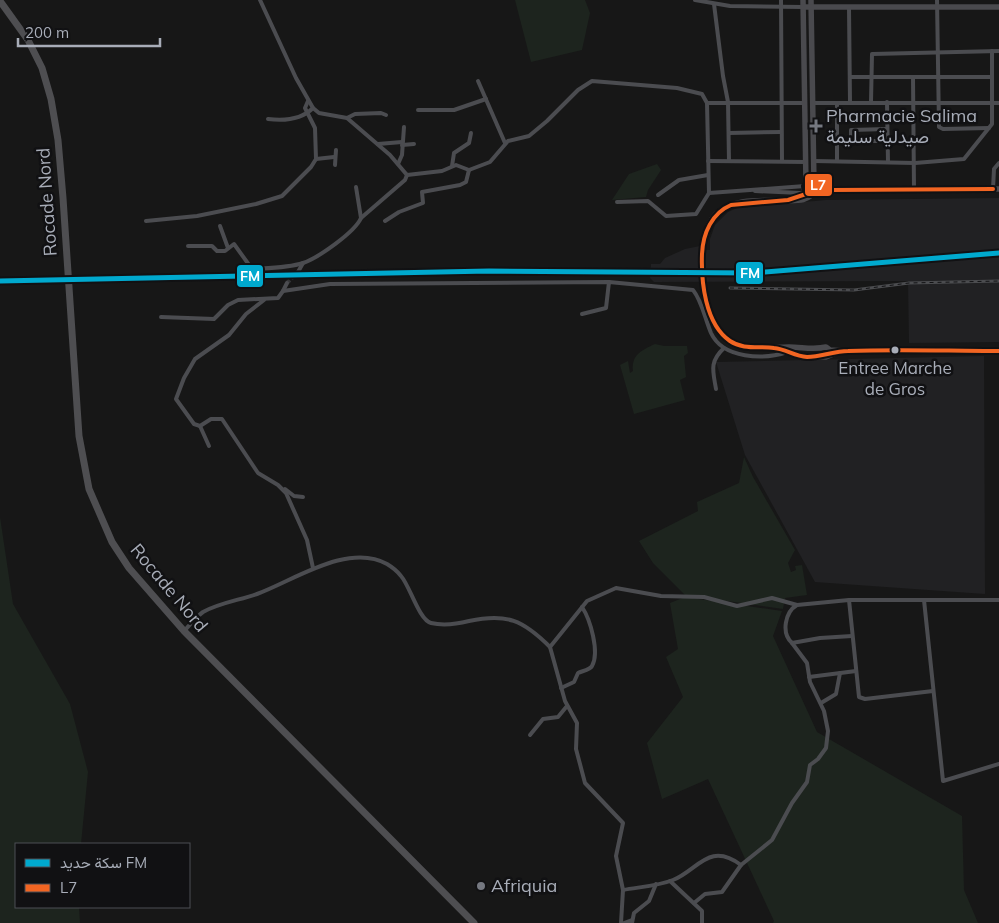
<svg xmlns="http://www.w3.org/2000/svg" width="999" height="923" viewBox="0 0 999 923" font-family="Mulish,Vazirmatn,sans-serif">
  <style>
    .built { fill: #212123 }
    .green { fill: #1d241e }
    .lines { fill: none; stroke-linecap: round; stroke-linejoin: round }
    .street-tunnel { stroke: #343537; stroke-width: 4; stroke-dasharray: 4 2; stroke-linecap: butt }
    .street { stroke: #4b4c50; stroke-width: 4 }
    .secondary { stroke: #4a4a4e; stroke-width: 5.5 }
    .highway { stroke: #4e4e51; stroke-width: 7 }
    .rail-casing { stroke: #4b4c4f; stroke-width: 3 }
    .rail { stroke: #111113; stroke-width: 1; stroke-dasharray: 4; stroke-linecap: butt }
    .bus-1-casing { stroke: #111113; stroke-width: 8 }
    .bus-1 { stroke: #f26522; stroke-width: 4 }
    .rail-1-casing { stroke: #111113; stroke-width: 9 }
    .rail-1 { stroke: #00a9ce; stroke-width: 5 }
    .poi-dot { fill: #757880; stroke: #111113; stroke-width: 2 }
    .bus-dot { fill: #a8adb8; stroke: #111113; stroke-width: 2 }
    .labels { text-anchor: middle; stroke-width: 5; stroke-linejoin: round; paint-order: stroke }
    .bus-label { font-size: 17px; fill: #a8adb8; stroke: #111113 }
    .poi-label { font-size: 18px; fill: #a8adb8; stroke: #111113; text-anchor: start }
    .street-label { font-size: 18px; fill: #a8adb8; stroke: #111113 }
    .line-badge { stroke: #111113; stroke-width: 2 }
    .badge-label { font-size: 14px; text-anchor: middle; font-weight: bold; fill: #fff }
  </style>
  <rect width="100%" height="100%" fill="#171717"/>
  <!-- built -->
  <g class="built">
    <path d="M999,198V342L909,343L908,281L654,282L650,278L651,264H660L665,258L685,249L700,246V250H710V239L715,225L728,212L737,208L826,200Z"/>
    <path d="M984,356L985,594L815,582L745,455L716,362Z"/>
  </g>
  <!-- green -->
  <g class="green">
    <path d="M515,0H585L590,13L582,50L531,62Z"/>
    <path d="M657,164L661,170L648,190L646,197L612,200L629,174Z"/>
    <path d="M655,344L664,346H687L688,353L684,356L686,377L680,380L685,400L634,414L620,365L628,361L630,373L633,371C631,355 642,350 655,344Z"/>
    <path d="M744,457L753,477L795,550L788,563L791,572L796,570L795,566L802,565L807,595L785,598L783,609L685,595L653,563L639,541L698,511L697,502L739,483Z"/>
    <path d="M0,517L13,604L70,704L88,772L81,844H16V907H79L80,923H0Z"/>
    <path d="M685,597L782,611L773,636L817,732L962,816L964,890L978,923H773L774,921L708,779L662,799L647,743L683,697L666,657L678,649L670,603Z"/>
  </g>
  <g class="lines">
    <!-- street-tunnel -->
    <path class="street-tunnel" d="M287,283L298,272"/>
    <!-- street -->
    <g class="street">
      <path d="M260,0L296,78L313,108L319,113L347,118L355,114L381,113L386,115"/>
      <path d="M695,0L730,6L803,7"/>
      <path d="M781,0L782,161"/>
      <path d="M937,0L939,127L943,129L989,128"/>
      <path d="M714,4L723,76L728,102L729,161"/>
      <path d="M849,8L850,102"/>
      <path d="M850,77H991"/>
      <path d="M913,77L914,190"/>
      <path d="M478,81L505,143"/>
      <path d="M871,102L872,54L999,51"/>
      <path d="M887,102L888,162"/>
      <path d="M707,103H805"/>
      <path d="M812,103H999"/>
      <path d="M837,103V161"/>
      <path d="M418,110H454L486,99"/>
      <path d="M347,118L390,155L407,175L442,171L456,165L469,170"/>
      <path d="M268,119C284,121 301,120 313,108"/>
      <path d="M729,133L781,132"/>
      <path d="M887,141H857L851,138V130L887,129"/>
      <path d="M378,144L402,142"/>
      <path d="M402,145L414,144"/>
      <path d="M316,159L334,157"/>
      <path d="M708,161L806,162"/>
      <path d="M814,161L915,163L964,159L992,124V51"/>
      <path d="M398,164L402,155L404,127"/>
      <path d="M335,165L336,150"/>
      <path d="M452,166L454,153L469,143L471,133"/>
      <path d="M356,187L361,218"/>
      <path d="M993,189L994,169L999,163"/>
      <path d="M755,191L801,193"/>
      <path d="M709,193L805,186"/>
      <path d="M658,195L679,180L708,175"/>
      <path d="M146,221L197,216L256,204L282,196L311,167L316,159L315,128L305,108L308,101"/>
      <path d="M385,221L399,212L423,203L422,192L460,185L466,182L469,170L490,162L508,141L529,136L547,121L578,90L592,81L677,88L702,94L707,103L709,193L696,214L666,216L648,201L617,202"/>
      <path d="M220,226L228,248"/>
      <path d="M188,246H212L217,251H225L234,244L252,269C268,268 288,268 303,263C318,258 355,232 361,218L405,180L407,175"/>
      <path d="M298,272L303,263"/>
      <path d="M283,291L287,283"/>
      <path d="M264,300L246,314L229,335L195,359L184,378L176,399L194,424L200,426L211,419H222L258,473L278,485L286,493L307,540L313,568"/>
      <path d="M582,314L606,308L609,282"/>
      <path d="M161,317L214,319L228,305L238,300L278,298L283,291L330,284L609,282L693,290C702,301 705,319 711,333C723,359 764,360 787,352"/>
      <path d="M716,389C713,371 709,362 724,348"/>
      <path d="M200,426L209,446"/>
      <path d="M285,489L294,496L303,497"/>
      <path d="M849,600L859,697L865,699L933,691"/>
      <path d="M924,600L943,781L999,764"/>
      <path d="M184,631C190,625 196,617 203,612C219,603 240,600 257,594C293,581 348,542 387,564C392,567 398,572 401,576C410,586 419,620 431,623C444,626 457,624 469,621C507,613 523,620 550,647"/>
      <path d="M852,636L820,638L792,643C781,633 785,612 797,605L849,600H999"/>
      <path d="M809,677L856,671"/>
      <path d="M561,688L574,682L578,673C582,671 590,670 592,666C600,652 590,619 582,607"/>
      <path d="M821,703L836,694L840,673"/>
      <path d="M530,735L543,719L558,717L567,706"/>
      <path d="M670,881L702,911V923"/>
      <path d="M623,890C639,887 658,886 673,880C698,870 709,841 741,865"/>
      <path d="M694,903L705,894L722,892L741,865L772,840L792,803L807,782L810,765L818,759L826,748L828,731L824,711L810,682L807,663L792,643"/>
      <path d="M621,923L623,890L616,856L623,823L585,783L576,749L577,723L565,701L550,647L587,601L616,588L661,596L704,597L737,606L772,598L797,605"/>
      <path d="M624,923L632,920"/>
      <path d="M632,923L634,913L649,901L656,884"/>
    </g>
    <!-- secondary -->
    <g class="secondary">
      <path d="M803,0L806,184L804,189L806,194"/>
      <path d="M811,0L814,184L827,188"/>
      <path d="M803,7H999"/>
      <path d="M999,189L833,190C828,190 822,190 817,192C812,194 808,199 801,200C775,203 737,194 716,214C692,237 701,318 726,338C744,353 768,347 789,347C802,347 814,350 826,347L830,350L845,351H999"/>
      <path d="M790,199L802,194L809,195"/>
      <path d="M778,349L804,356L826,357L836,353"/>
    </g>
    <!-- highway -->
    <path class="highway" d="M0,1L28,40L42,68L51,99L58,140L63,198L79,436L89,489L112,542L129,568L184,631L474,923"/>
    <defs>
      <path id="rail" d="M730,288L854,290L909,283L999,281"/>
    </defs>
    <!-- rail casing -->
    <use href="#rail" class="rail-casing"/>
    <!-- rail -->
    <use href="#rail" class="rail"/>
    <defs>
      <path id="bus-1" d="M993,189L833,190L811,183L805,186L806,194L788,200L731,205C712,213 703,233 702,254C701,281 705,324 730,341C743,350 759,346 774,348C786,349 794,356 807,357C821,357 834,351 848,351C898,349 949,351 999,351"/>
    </defs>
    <!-- bus-1 casing -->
    <use href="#bus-1" class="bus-1-casing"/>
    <!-- bus-1 -->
    <use href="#bus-1" class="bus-1"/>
    <defs>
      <path id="rail-1" d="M0,281L489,271L753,273L999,253"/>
    </defs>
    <!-- rail-1 casing -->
    <use href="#rail-1" class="rail-1-casing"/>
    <!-- rail-1 -->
    <use href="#rail-1" class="rail-1"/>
  </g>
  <!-- markers -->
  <g class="poi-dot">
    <path d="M813.5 118.5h5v5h5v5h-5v5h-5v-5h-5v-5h5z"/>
    <circle cx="481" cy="886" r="5"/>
  </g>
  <circle class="bus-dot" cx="895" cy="350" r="4.5"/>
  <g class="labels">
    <!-- bus labels -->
    <g class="bus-label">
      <text x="895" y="374">Entree Marche<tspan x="895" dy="21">de Gros</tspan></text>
    </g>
    <!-- poi labels -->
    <g class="poi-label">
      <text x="826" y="122">Pharmacie Salima<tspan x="826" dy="21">صيدلية سليمة</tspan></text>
      <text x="491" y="892">Afriquia</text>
    </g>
    <!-- street labels -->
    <g class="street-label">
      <text transform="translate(47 202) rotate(-94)" y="6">Rocade Nord</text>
      <text transform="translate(169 588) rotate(50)" y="6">Rocade Nord</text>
    </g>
  </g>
  <g class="line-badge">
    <rect x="804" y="173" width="29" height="24" rx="5" fill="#f26522"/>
    <rect x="735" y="261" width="29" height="24" rx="5" fill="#00a9ce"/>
    <rect x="236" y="264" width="28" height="24" rx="5" fill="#00a9ce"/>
  </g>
  <g class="badge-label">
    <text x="818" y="190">L7</text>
    <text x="750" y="278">FM</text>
    <text x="250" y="281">FM</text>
  </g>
  <!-- legend -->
  <rect x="15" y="843" width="175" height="65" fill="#111113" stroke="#4d4f55"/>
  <rect x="25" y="859" width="25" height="8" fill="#00a9ce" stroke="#4d4f55"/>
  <text x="60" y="868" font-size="15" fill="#a8adb8">سكة حديد FM</text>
  <rect x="25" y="884" width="25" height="8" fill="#f26522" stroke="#4d4f55"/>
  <text x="60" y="893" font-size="15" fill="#a8adb8">L7</text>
  <!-- scale -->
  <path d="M18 38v8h142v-8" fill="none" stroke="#a8adb8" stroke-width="2.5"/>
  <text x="25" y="38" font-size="15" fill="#a8adb8" stroke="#111113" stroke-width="4" paint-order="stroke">200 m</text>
</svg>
